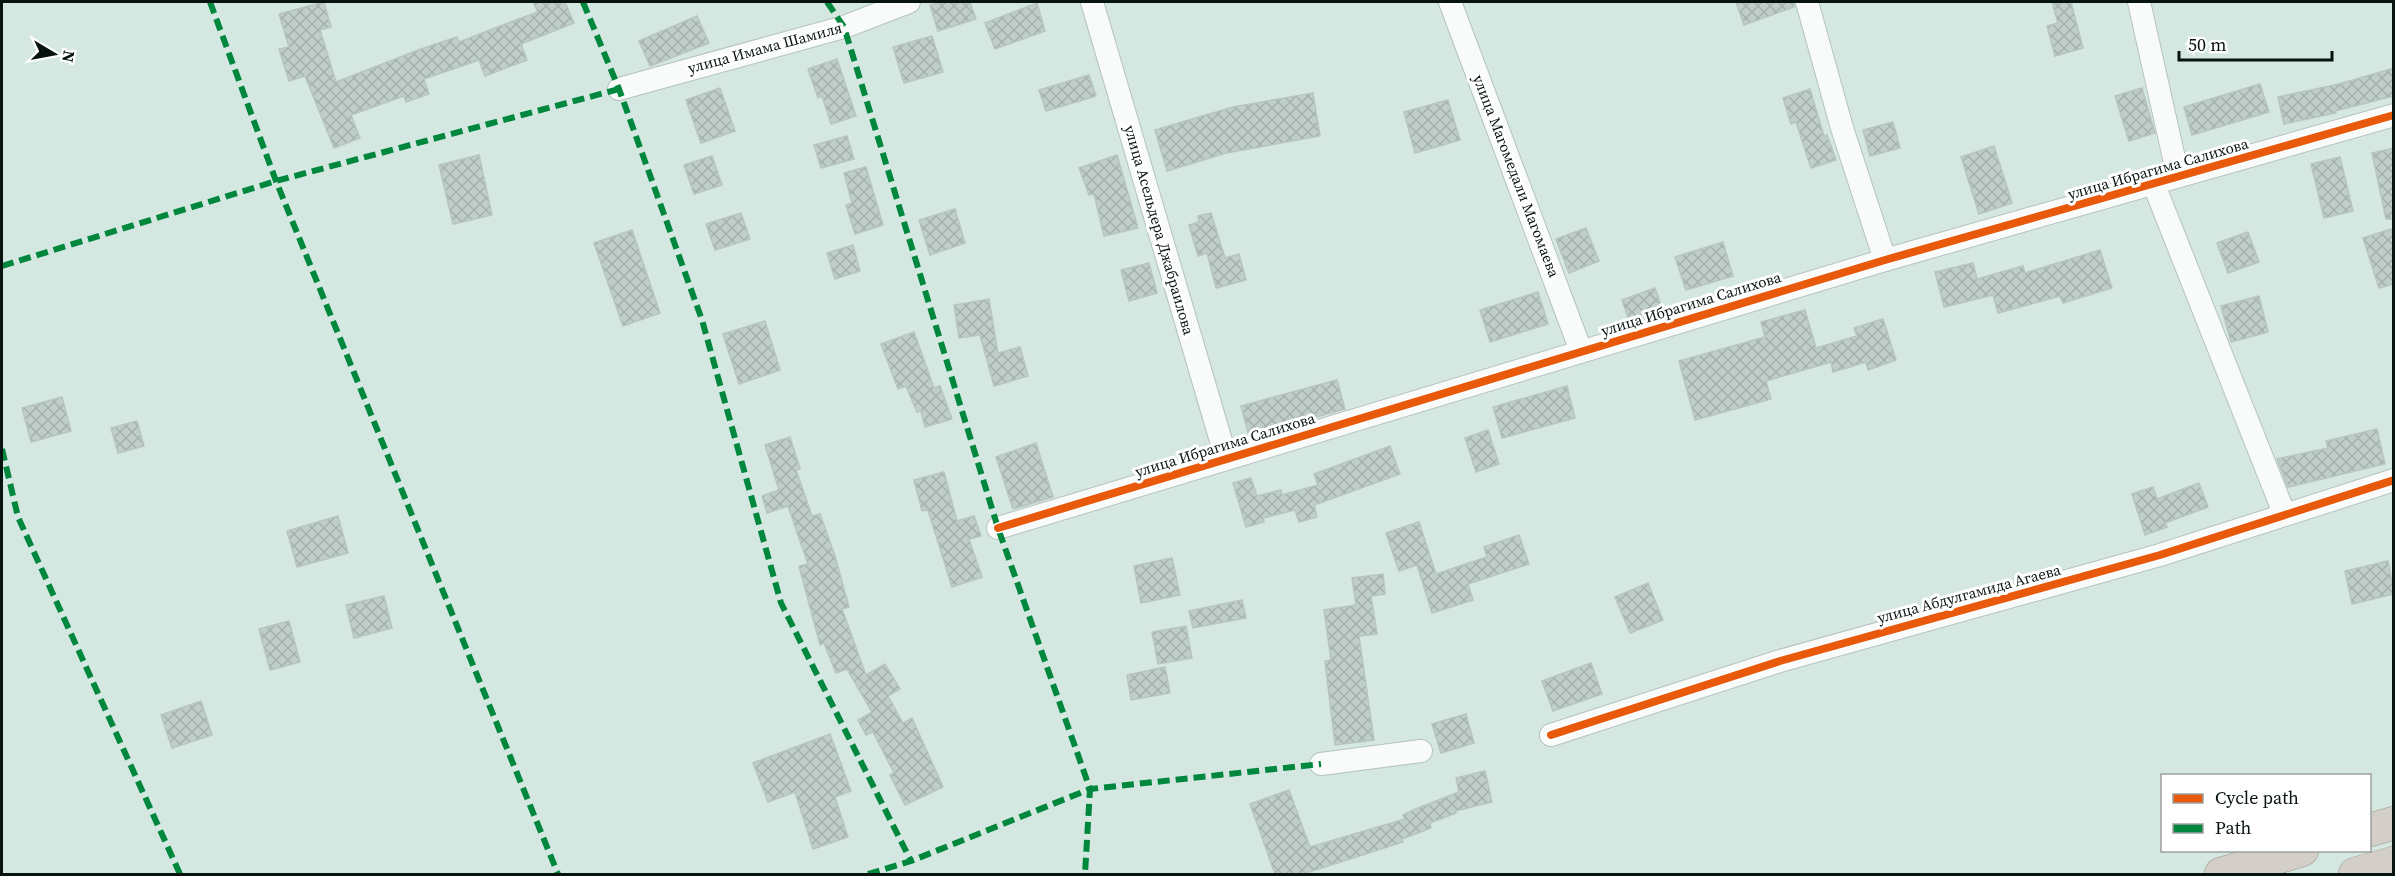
<svg xmlns="http://www.w3.org/2000/svg" width="2395" height="876" viewBox="0 0 2395 876" font-family="'Source Serif 4',serif">
  <style>
    .building { fill: url(#building-cross-hatch); stroke: #b7c5c1; stroke-width: 1.5 }
    .lines { fill: none; stroke-linecap: round; stroke-linejoin: round }
    .minor-casing { stroke: #b4c3be; stroke-width: 24 }
    .highway-casing { stroke: #96968d; stroke-width: 34 }
    .minor { stroke: #f9fbfa; stroke-width: 22 }
    .highway { stroke: #d4cec8; stroke-width: 33 }
    .quiet { stroke: #00873e; stroke-width: 6; stroke-dasharray: 12 6; stroke-linecap: butt }
    .cycleway-casing { stroke: #fff; stroke-width: 11 }
    .cycleway { stroke: #e8590c; stroke-width: 8 }
    .labels { text-anchor: middle; stroke-width: 6; stroke-linejoin: round; paint-order: stroke }
    .street-label { font-size: 15px; fill: #07130f; stroke: #fff }
  </style>
  <defs>
    <pattern id="building-cross-hatch" width="8" height="8" patternUnits="userSpaceOnUse" patternTransform="scale(1.5)"><rect width="8" height="8" fill="#c0cec9"/><path d="M0 0l8 8M0 8l8-8" fill="none" stroke="#a4b0ab"/></pattern>
  </defs>
  <rect width="100%" height="100%" fill="#d5e7e1"/>
  <!-- building -->
  <g class="building">
    <path d="M324,2L331,27L320,30L336,82L421,49L457,37L459,42L524,17L538,12L533,2H565L574,23L521,44L527,60L485,76L479,60L424,79L429,94L406,102L404,96L351,115L360,138L334,148L305,76L289,81L279,49L289,47L279,14Z"/>
    <path d="M942,2H970L976,19L938,31L930,5Z"/>
    <path d="M1736,2H1794V7L1744,25Z"/>
    <path d="M2052,2H2071L2083,48L2055,56L2047,26L2058,23Z"/>
    <path d="M1037,3L1045,31L995,49L985,23Z"/>
    <path d="M697,16L709,43L650,66L639,41Z"/>
    <path d="M932,36L943,72L904,83L893,47Z"/>
    <path d="M837,59L856,116L831,124L822,96L818,98L808,69Z"/>
    <path d="M2394,68V96L2335,111L2336,113L2284,124L2278,97L2339,84Z"/>
    <path d="M1089,75L1096,96L1046,111L1039,90Z"/>
    <path d="M2260,84L2269,112L2192,135L2184,107Z"/>
    <path d="M720,88L735,131L701,143L686,100Z"/>
    <path d="M2142,88L2155,133L2129,141L2115,96Z"/>
    <path d="M1810,89L1824,136L1827,135L1836,160L1811,168L1796,122L1791,124L1783,98Z"/>
    <path d="M1313,93L1320,136L1226,153L1167,171L1155,130L1233,107Z"/>
    <path d="M1448,100L1460,140L1415,153L1404,112Z"/>
    <path d="M1893,122L1900,148L1870,156L1863,130Z"/>
    <path d="M847,136L854,159L821,168L814,145Z"/>
    <path d="M1994,146L2012,203L1979,214L1961,157Z"/>
    <path d="M2394,148V219H2386L2372,153Z"/>
    <path d="M479,155L492,215L453,224L439,165Z"/>
    <path d="M1117,155L1138,228L1104,236L1094,194L1089,195L1079,168Z"/>
    <path d="M712,156L722,185L694,194L684,165Z"/>
    <path d="M2340,157L2353,211L2324,218L2311,164Z"/>
    <path d="M866,167L883,225L855,234L846,205L852,203L844,173Z"/>
    <path d="M955,209L965,243L930,255L919,220Z"/>
    <path d="M741,213L750,239L715,250L706,224Z"/>
    <path d="M1211,213L1225,258L1239,254L1246,280L1216,288L1207,253L1198,256L1189,225L1199,222L1198,216Z"/>
    <path d="M1586,228L1599,261L1569,273L1556,239Z"/>
    <path d="M2391,229L2394,238V284L2379,288L2363,238Z"/>
    <path d="M632,230L660,313L623,326L594,243Z"/>
    <path d="M2248,232L2259,262L2228,273L2217,243Z"/>
    <path d="M1723,242L1733,276L1686,290L1675,257Z"/>
    <path d="M853,245L860,271L835,279L827,253Z"/>
    <path d="M2100,250L2112,288L2063,303L2060,296L1998,313L1993,295L1944,307L1935,272L1973,263L1977,279L2023,266L2025,273Z"/>
    <path d="M1149,263L1157,293L1129,301L1121,270Z"/>
    <path d="M1655,288L1664,313L1630,323L1622,300Z"/>
    <path d="M1538,292L1548,324L1490,342L1480,310Z"/>
    <path d="M2259,296L2268,332L2231,342L2221,306Z"/>
    <path d="M989,299L998,353L1020,347L1028,376L994,386L980,335L959,338L954,305Z"/>
    <path d="M1805,310L1816,348L1857,336L1854,328L1883,319L1896,360L1868,370L1866,362L1833,372L1831,362L1766,381L1771,399L1695,420L1679,361L1765,337L1761,322Z"/>
    <path d="M765,321L780,370L739,384L723,334Z"/>
    <path d="M914,332L934,388L940,386L952,419L925,427L921,411L917,412L906,386L898,389L881,344Z"/>
    <path d="M1337,380L1345,409L1249,436L1241,406Z"/>
    <path d="M1567,386L1575,418L1502,438L1493,407Z"/>
    <path d="M62,397L71,431L31,442L22,408Z"/>
    <path d="M137,421L144,446L118,453L111,428Z"/>
    <path d="M2377,429L2385,464L2288,487L2277,459L2328,448L2326,441Z"/>
    <path d="M1488,430L1499,464L1476,472L1465,438Z"/>
    <path d="M790,437L800,469L796,470L812,516L820,514L835,556L849,607L842,609L866,675L885,664L900,689L888,696L903,723L912,718L943,787L905,805L890,775L894,773L873,732L866,735L858,720L872,712L847,669L836,673L824,643L820,645L799,566L808,564L788,506L767,513L762,496L779,490L765,445Z"/>
    <path d="M1036,443L1053,497L1013,509L996,457Z"/>
    <path d="M1390,446L1400,474L1314,505L1317,517L1299,522L1295,510L1263,518L1264,522L1246,527L1233,483L1251,478L1257,496L1281,490L1282,495L1318,485L1314,474Z"/>
    <path d="M944,472L957,521L974,516L981,536L969,539L982,577L952,587L928,510L922,511L914,480Z"/>
    <path d="M2199,483L2208,507L2165,523L2167,527L2145,535L2132,494L2153,487L2157,499Z"/>
    <path d="M338,516L348,553L297,567L287,531Z"/>
    <path d="M1419,522L1436,574L1487,557L1484,547L1519,535L1529,564L1468,584L1473,600L1432,613L1417,565L1399,571L1386,533Z"/>
    <path d="M1172,558L1180,595L1141,603L1134,566Z"/>
    <path d="M2388,561L2394,594L2352,604L2345,571Z"/>
    <path d="M1383,574L1385,594L1371,596L1377,634L1359,636L1374,740L1335,745L1325,661L1331,660L1324,610L1356,605L1352,578Z"/>
    <path d="M1648,583L1663,620L1630,633L1615,597Z"/>
    <path d="M384,596L392,628L354,638L346,605Z"/>
    <path d="M1242,600L1246,618L1193,628L1189,611Z"/>
    <path d="M289,621L300,662L270,670L259,629Z"/>
    <path d="M1186,626L1192,658L1158,664L1152,632Z"/>
    <path d="M1591,663L1602,694L1553,711L1542,681Z"/>
    <path d="M1165,667L1170,693L1131,700L1127,675Z"/>
    <path d="M201,701L212,735L172,748L161,715Z"/>
    <path d="M1466,714L1474,743L1441,753L1432,724Z"/>
    <path d="M830,734L851,791L835,797L848,837L813,849L795,792L768,802L753,763Z"/>
    <path d="M1485,771L1492,802L1455,811L1456,813L1430,823L1431,828L1402,839L1403,842L1303,874H1275L1250,804L1289,790L1310,847L1405,819L1403,815L1413,810L1459,792L1456,778Z"/>
  </g>
  <g class="lines">
    <defs>
      <g id="minor">
        <path d="M1092,2L1226,458"/>
        <path d="M1450,2L1581,351"/>
        <path d="M1807,2L1842,128L1885,260"/>
        <path d="M2139,2L2178,176"/>
        <path d="M619,89L844,27L909,2"/>
        <path d="M2154,185L2284,513"/>
        <path d="M998,528L1885,260L2394,115"/>
        <path d="M1551,735L1780,661L2160,555L2394,480"/>
        <path d="M1321,764L1421,751"/>
      </g>
      <g id="highway">
        <path d="M2370,830L2394,823"/>
        <path d="M2221,874L2302,850"/>
        <path d="M2355,874L2394,863"/>
      </g>
    </defs>
    <!-- minor casing -->
    <use href="#minor" class="minor-casing"/>
    <!-- highway casing -->
    <use href="#highway" class="highway-casing"/>
    <!-- minor -->
    <use href="#minor" class="minor"/>
    <!-- highway -->
    <use href="#highway" class="highway"/>
    <!-- quiet -->
    <g class="quiet">
      <path d="M210,2L276,181L558,874"/>
      <path d="M583,2L619,89L702,320L781,603L911,861"/>
      <path d="M827,2L844,27L998,528L1090,789L1085,874"/>
      <path d="M2,266L276,181L619,89"/>
      <path d="M2,449L18,517L180,874"/>
      <path d="M868,874L911,861L1090,789L1321,764"/>
    </g>
    <defs>
      <g id="cycleway">
        <path d="M998,528L1885,260L2394,115"/>
        <path d="M1551,735L1780,661L2160,555L2394,480"/>
      </g>
    </defs>
    <!-- cycleway casing -->
    <use href="#cycleway" class="cycleway-casing"/>
    <!-- cycleway -->
    <use href="#cycleway" class="cycleway"/>
  </g>
  <g class="labels">
    <!-- street labels -->
    <g class="street-label">
      <text transform="translate(765 48) rotate(-15)" y="5">улица Имама Шамиля</text>
      <text transform="translate(2158 169) rotate(-16)" y="5">улица Ибрагима Салихова</text>
      <text transform="translate(1516 176) rotate(69)" y="5">улица Магомедали Магомаева</text>
      <text transform="translate(1159 230) rotate(74)" y="5">улица Асельдера Джабраилова</text>
      <text transform="translate(1691 304) rotate(-17)" y="5">улица Ибрагима Салихова</text>
      <text transform="translate(1225 445) rotate(-17)" y="5">улица Ибрагима Салихова</text>
      <text transform="translate(1969 594) rotate(-15)" y="5">улица Абдулгамида Агаева</text>
    </g>
  </g>
  <!-- border -->
  <rect width="2395" height="876" fill="none" stroke="#07130f" stroke-width="6"/>
  <!-- legend -->
  <rect x="2161" y="774" width="210" height="78" fill="#ffffff" stroke="#9ca19f" stroke-width="1.5"/>
  <rect x="2173" y="794" width="30" height="9" fill="#e8590c" stroke="#9ca19f" stroke-width="1.5"/>
  <text x="2215" y="804" font-size="18" fill="#07130f">Cycle path</text>
  <rect x="2173" y="824" width="30" height="9" fill="#00873e" stroke="#9ca19f" stroke-width="1.5"/>
  <text x="2215" y="834" font-size="18" fill="#07130f">Path</text>
  <!-- north arrow -->
  <g transform="translate(54 54) rotate(100)" stroke="#ffffff" stroke-width="4.5" paint-order="stroke">
  <path d="M0-4.5L10 22L0 15L-10 22Z" fill="#07130f"/>
  <text y="-9" font-size="16" font-weight="bold" text-anchor="middle" fill="#07130f">N</text>
  </g>
  <!-- scale -->
  <path d="M2179 51v9h153v-9" fill="none" stroke="#07130f" stroke-width="3"/>
  <text x="2188" y="51" font-size="18" fill="#07130f" stroke="#ffffff" stroke-width="4.5" paint-order="stroke">50 m</text>
</svg>
